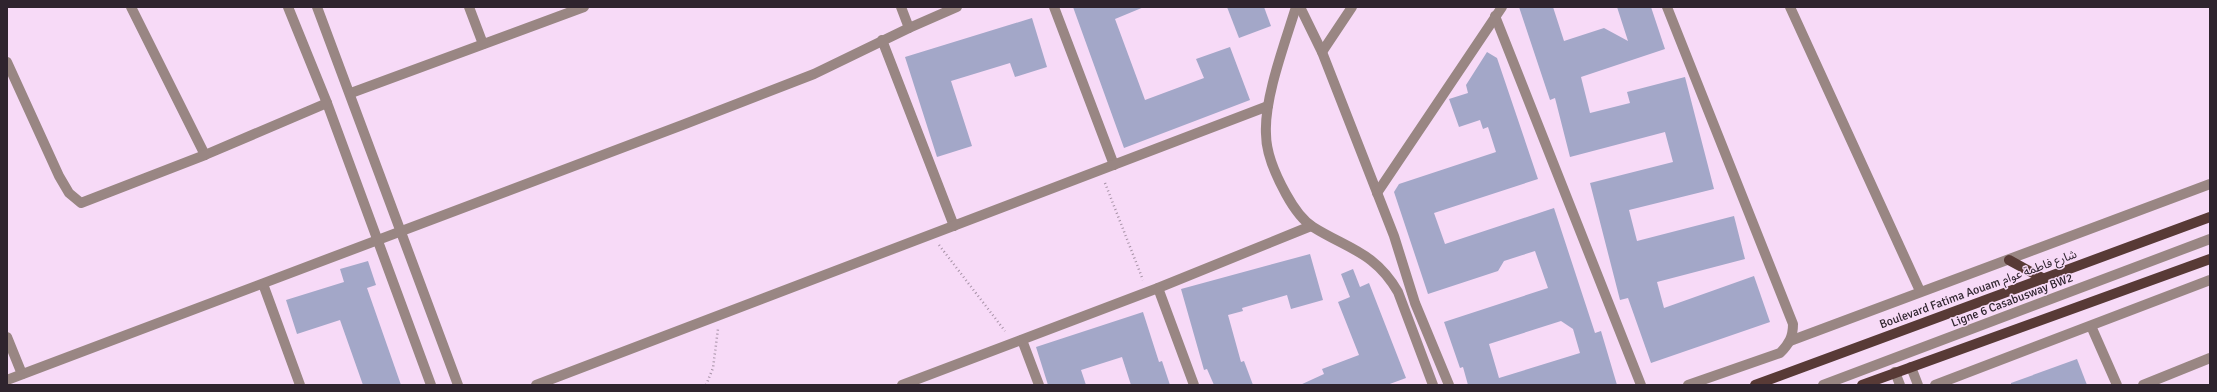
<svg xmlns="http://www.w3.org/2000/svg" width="2217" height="392" viewBox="0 0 2217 392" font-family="Signika,'Noto Sans Arabic',sans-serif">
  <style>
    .building { fill: #a3a7c8; fill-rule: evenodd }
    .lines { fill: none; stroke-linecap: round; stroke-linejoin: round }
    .path { stroke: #a792a7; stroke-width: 2.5; stroke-dasharray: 1 3; stroke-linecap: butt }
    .minor { stroke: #998683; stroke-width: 10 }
    .major { stroke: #583a36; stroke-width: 10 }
    .labels { text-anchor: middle; stroke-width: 3; stroke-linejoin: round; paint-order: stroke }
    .street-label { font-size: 12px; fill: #2f242e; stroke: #f7daf7 }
  </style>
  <rect width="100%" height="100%" fill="#f7daf7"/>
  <!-- building -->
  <g class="building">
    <path d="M1073,7H1144L1115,19L1145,100L1204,78L1196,59L1230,47L1250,100L1124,148Z"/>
    <path d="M1227,7H1264L1271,26L1239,38Z"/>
    <path d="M1519,7H1553L1564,41L1604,28L1628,41L1617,7H1651L1665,49L1581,77L1590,113L1630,103L1627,92L1685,77L1714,189L1629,210L1637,241L1734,216L1745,259L1657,282L1664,308L1754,276L1770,322L1651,363L1628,298L1620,300L1590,183L1673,162L1665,132L1570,157L1555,98L1550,100Z"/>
    <path d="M1032,18L1047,67L1015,77L1010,63L951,81L972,146L937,157L905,57Z"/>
    <path d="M1487,52L1497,58L1538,179L1434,213L1445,244L1554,208L1595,333L1601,331L1617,385H1468L1463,367L1460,368L1444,322L1548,288L1535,251L1504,261L1498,271L1428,294L1394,192L1399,184L1496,152L1488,127L1483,129L1480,120L1459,127L1449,99L1468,93L1466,85ZM1561,321L1573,329L1580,353L1499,378L1489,344Z"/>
    <path d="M1310,254L1323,300L1291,309L1287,295L1242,308L1243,311L1228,315L1241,362L1244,361L1253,385H1214L1207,369L1204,370L1181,289Z"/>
    <path d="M368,261L376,285L367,288L401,385H363L340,320L297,334L286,300L344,282L340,269Z"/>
    <path d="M1353,269L1360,287L1369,283L1406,378L1387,385H1300L1324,374L1322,369L1359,355L1338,302L1350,297L1341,274Z"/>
    <path d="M1143,312L1159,362L1162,361L1170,385H1131L1122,357L1081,370L1086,385H1048L1036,347Z"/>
    <path d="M2077,359L2087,385H2011V383Z"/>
  </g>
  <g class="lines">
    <!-- path -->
    <g class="path">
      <path d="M1105,183L1143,280"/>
      <path d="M939,245L1005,331"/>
      <path d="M706,385L713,368L718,329"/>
    </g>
    <!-- minor -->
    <g class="minor">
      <path d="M131,7L205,155"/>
      <path d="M288,7L327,103L431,385"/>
      <path d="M317,7L458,385"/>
      <path d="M469,7L483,44"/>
      <path d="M901,7L909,28"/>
      <path d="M1054,7L1114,165"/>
      <path d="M1296,7C1285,43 1264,98 1266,134C1266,155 1276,176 1286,194C1292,205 1302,220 1313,227C1348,249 1375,252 1398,292L1433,385"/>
      <path d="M1300,7L1322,52L1394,236L1415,303L1449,385"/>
      <path d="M1667,7L1793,324C1793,337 1789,344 1780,353L1688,385"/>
      <path d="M1790,7L1920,291"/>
      <path d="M1495,16L1641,385"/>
      <path d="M882,40L954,226"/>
      <path d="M1322,52L1352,7"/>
      <path d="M7,62L59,176L69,193L81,203L205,155L327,103"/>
      <path d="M351,93L584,7"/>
      <path d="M1377,193L1502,7"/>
      <path d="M263,284L300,385"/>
      <path d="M1158,288L1194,385"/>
      <path d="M2091,326L2117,385"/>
      <path d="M7,337L22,374"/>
      <path d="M1022,340L1039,385"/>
      <path d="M1790,341L2210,184"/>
      <path d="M1911,367L1918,385"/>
      <path d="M1895,372L1900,385"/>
      <path d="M7,380L685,124L814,74L909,28L957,7"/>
      <path d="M536,385L1268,106"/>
      <path d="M902,385L1158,288L1311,226"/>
      <path d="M1823,385L2210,239"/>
      <path d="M1935,385L2210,280"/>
      <path d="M2143,385L2210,358"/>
    </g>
    <!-- major -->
    <g class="major">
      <path d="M2009,260L2044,279"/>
      <path d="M1755,385L2210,217"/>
      <path d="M1862,385L2210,259"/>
    </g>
  </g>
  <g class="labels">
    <!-- street labels -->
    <g class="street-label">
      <text transform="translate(1978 289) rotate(-20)" y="4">Boulevard Fatima Aouam شارع فاطمة عوام</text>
      <text transform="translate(2012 300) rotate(-21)" y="4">Ligne 6 Casabusway BW2</text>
    </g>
  </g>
  <!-- border -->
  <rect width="2217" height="392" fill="none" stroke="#2f242e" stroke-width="16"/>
</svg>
